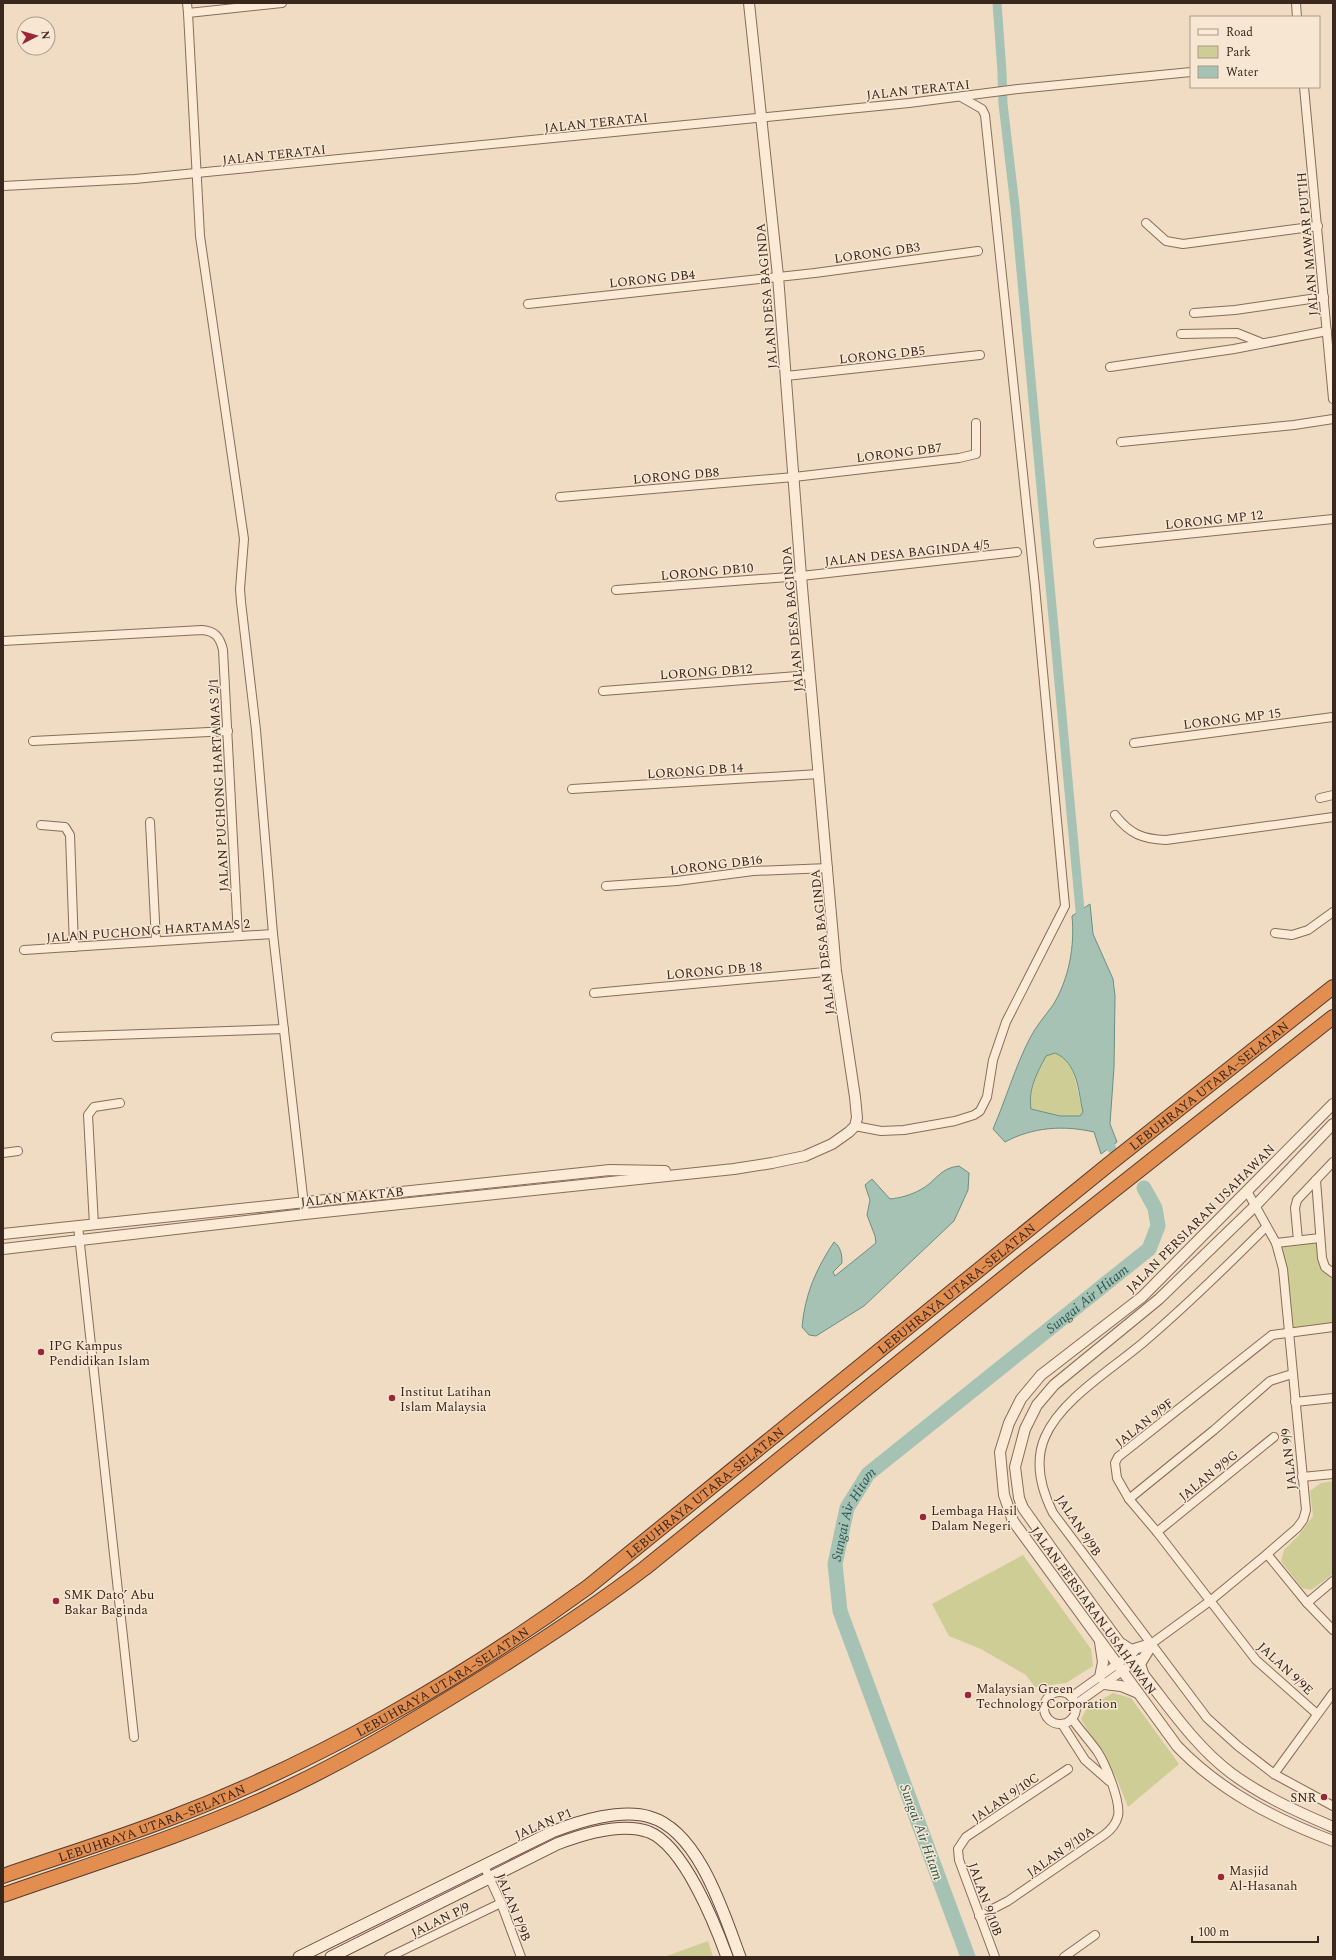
<svg xmlns="http://www.w3.org/2000/svg" width="1336" height="1960" viewBox="0 0 1336 1960" font-family="Spectral,serif">
  <style>
    .green { fill: #cecd95 }
    .water { fill: #a5c2b5; stroke: #6b9082; fill-rule: evenodd }
    .lines { fill: none; stroke-linecap: round; stroke-linejoin: round }
    .canal { stroke: #a5c2b5; stroke-width: 9 }
    .river { stroke: #a5c2b5; stroke-width: 15 }
    .minor-casing { stroke: #8a6c58; stroke-width: 10 }
    .tertiary-casing { stroke: #8a6c58; stroke-width: 12 }
    .secondary-casing { stroke: #6c4d3c; stroke-width: 13 }
    .motorway-casing { stroke: #573b2d; stroke-width: 16 }
    .minor { stroke: #faead6; stroke-width: 8 }
    .tertiary { stroke: #faead6; stroke-width: 10 }
    .secondary { stroke: #faead6; stroke-width: 11 }
    .motorway { stroke: #e28e50; stroke-width: 14 }
    .poi-dot { fill: #9b2637; stroke: #f7e7d2; stroke-width: 1.5 }
    .labels { text-anchor: middle; stroke-width: 3; stroke-linejoin: round; paint-order: stroke }
    .street-label { font-size: 13px; fill: #39271d; stroke: #f7e7d2 }
    .poi-label { font-size: 13px; fill: #39271d; stroke: #f7e7d2; text-anchor: start }
    .water-label { font-size: 14px; font-style: italic; fill: #2c5950; stroke: #f7e7d2 }
  </style>
  <rect width="100%" height="100%" fill="#efdcc2"/>
  <!-- green -->
  <g class="green">
    <path d="M1055,1053L1065,1057L1073,1071L1083,1112L1080,1116H1060L1031,1109C1029,1089 1037,1073 1046,1056Z"/>
    <path d="M1320,1238L1322,1258L1333,1273V1327L1287,1332L1276,1243Z"/>
    <path d="M1333,1481V1574L1311,1590L1302,1588L1281,1561L1284,1550L1299,1535L1313,1516L1310,1491L1321,1483Z"/>
    <path d="M1023,1555L1091,1649L1093,1666L1066,1683L1035,1687L1026,1675L981,1649L949,1636L932,1604Z"/>
    <path d="M1113,1693L1131,1698L1179,1764L1128,1807L1116,1777L1081,1719L1087,1708Z"/>
    <path d="M708,1941L713,1957H664Z"/>
  </g>
  <!-- water -->
  <g class="water">
    <path d="M1090,904L1093,934L1113,979L1115,996L1114,1067L1110,1124L1117,1142L1101,1154L1094,1132C1063,1125 1033,1127 1005,1142L993,1129C1006,1099 1015,1067 1030,1038C1036,1026 1045,1016 1053,1005C1069,979 1075,946 1072,916ZM1055,1053C1078,1063 1078,1090 1083,1112L1080,1116H1060L1031,1109C1028,1089 1037,1073 1046,1056Z"/>
    <path d="M959,1166L969,1173L968,1190L954,1221L864,1306L816,1336L809,1335L802,1327C805,1294 816,1269 834,1242C841,1247 842,1255 842,1263L833,1272L835,1276L876,1243L875,1236L867,1215L870,1200L865,1185L872,1179L890,1199C900,1198 911,1195 920,1190C936,1182 939,1168 959,1166Z"/>
  </g>
  <g class="lines">
    <!-- canal -->
    <g class="canal">
      <path d="M997,3L1002,72L1003,104L1015,206L1081,921"/>
      <path d="M1105,1136L1112,1149"/>
    </g>
    <!-- river -->
    <path class="river" id="s1" d="M968,1957L840,1611L835,1564L847,1508L868,1474L1149,1249L1158,1226L1155,1208L1144,1188"/>
    <defs>
      <g id="minor">
        <path d="M187,3L188,13"/>
        <path d="M282,3L188,13L200,236L244,539L240,589L241,602L256,730L273,934L305,1214"/>
        <path d="M1296,3L1297,17"/>
        <path d="M1304,87L1333,399"/>
        <path d="M3,186L135,179L909,103L1018,89L1191,72"/>
        <path d="M1146,223L1166,241L1183,244L1318,226"/>
        <path d="M528,304L815,273L978,251"/>
        <path d="M1194,313L1235,310L1324,297"/>
        <path d="M1181,334L1237,333L1262,343"/>
        <path d="M1110,367L1234,349L1327,331"/>
        <path d="M786,376L980,355"/>
        <path d="M1121,442L1294,425L1333,419"/>
        <path d="M560,497L794,477L959,458L976,454V423"/>
        <path d="M1098,543L1333,519"/>
        <path d="M616,590L801,576L1017,552"/>
        <path d="M3,641L202,630C215,631 220,637 223,650L238,936"/>
        <path d="M603,691L810,675"/>
        <path d="M33,741L228,731"/>
        <path d="M1134,743L1333,717"/>
        <path d="M572,789L819,774"/>
        <path d="M1320,798L1333,795"/>
        <path d="M1115,815C1130,834 1142,839 1166,840L1333,817"/>
        <path d="M150,822L156,941"/>
        <path d="M41,825L65,827L70,835L74,947"/>
        <path d="M606,886L677,881L753,871L828,868"/>
        <path d="M1275,933L1292,935L1308,930L1333,912"/>
        <path d="M24,950L273,934"/>
        <path d="M594,993L836,971"/>
        <path d="M56,1037L284,1029"/>
        <path d="M855,1126L881,1131L904,1130L955,1121L974,1115L980,1111L987,1097L993,1060L1006,1022L1065,906L1035,587L985,115L982,109L961,97"/>
        <path d="M3,1153L18,1151"/>
        <path d="M1316,1180L1322,1258L1325,1267L1333,1273"/>
        <path d="M94,1225L88,1115L94,1107L120,1103"/>
        <path d="M78,1226L134,1737"/>
        <path d="M1266,1227C1227,1266 1187,1305 1145,1341C1114,1368 1061,1399 1045,1437C1034,1462 1041,1489 1053,1513L1207,1718L1238,1746L1274,1774L1333,1806"/>
        <path d="M1298,1240L1295,1208L1297,1200L1333,1162"/>
        <path d="M1276,1243L1320,1238"/>
        <path d="M1295,1402L1333,1398"/>
        <path d="M1302,1477L1333,1474"/>
        <path d="M1129,1499L1214,1430L1270,1381L1292,1374"/>
        <path d="M1157,1532L1274,1437"/>
        <path d="M1267,1554L1307,1603L1333,1630"/>
        <path d="M1307,1603L1333,1581"/>
        <path d="M1148,1645L1151,1644L1210,1601L1267,1554L1297,1528L1303,1520L1306,1510L1283,1269L1276,1243L1247,1191"/>
        <circle cx="1060" cy="1708" r="16"/>
        <path d="M1071,1697L1134,1652"/>
        <path d="M1076,1704L1139,1659"/>
        <path d="M1317,1714L1256,1660L1157,1532L1129,1499L1117,1478L1115,1463L1118,1457L1272,1335L1333,1327"/>
        <path d="M1062,1724L1085,1760L1109,1781"/>
        <path d="M1274,1774L1333,1693"/>
        <path d="M484,1866L501,1903L521,1957"/>
        <path d="M979,1916L1008,1901L1104,1835C1111,1830 1116,1824 1118,1816C1121,1801 1105,1763 1097,1751C1089,1740 1080,1730 1072,1719"/>
        <path d="M389,1957L501,1903"/>
        <path d="M995,1957L959,1860L958,1849L966,1837L1068,1769"/>
        <path d="M1064,1957L1095,1935"/>
      </g>
      <g id="tertiary">
        <path d="M1333,1104L1142,1297L1041,1375L1021,1399L1009,1423L1000,1452L1004,1495L1013,1521L1177,1746C1220,1791 1275,1819 1333,1841"/>
        <path d="M1333,1124L1255,1206L1159,1299L1054,1385L1037,1405L1025,1429L1015,1467L1019,1498L1023,1508C1065,1567 1106,1626 1150,1683C1174,1714 1199,1749 1231,1773C1262,1796 1298,1812 1333,1827"/>
        <path d="M3,1234L610,1170L665,1171"/>
        <path d="M3,1249L305,1214L734,1169L772,1163L805,1156L832,1144L849,1132L855,1126L857,1118L855,1097L836,971L801,576L778,276L749,3"/>
        <path d="M1122,1644L1131,1650L1144,1646"/>
        <path d="M1143,1673L1140,1664L1148,1651"/>
        <path d="M1100,1677L1103,1662L1100,1642"/>
        <path d="M1104,1684L1121,1686L1138,1693"/>
      </g>
      <g id="secondary">
        <path d="M299,1957L552,1832C579,1821 622,1808 650,1817C699,1831 724,1914 740,1957"/>
        <path d="M331,1957L557,1844C583,1834 622,1822 649,1832C684,1846 715,1924 727,1957"/>
      </g>
      <g id="motorway">
        <path id="s2" d="M3,1876C58,1857 114,1840 168,1819C314,1764 462,1679 588,1587L1108,1165L1333,987"/>
        <path d="M3,1895C91,1864 181,1837 266,1798C339,1765 408,1724 476,1682C534,1646 591,1609 645,1568L1023,1262L1333,1017"/>
      </g>
    </defs>
    <!-- minor casing -->
    <use href="#minor" class="minor-casing"/>
    <!-- tertiary casing -->
    <use href="#tertiary" class="tertiary-casing"/>
    <!-- secondary casing -->
    <use href="#secondary" class="secondary-casing"/>
    <!-- motorway casing -->
    <use href="#motorway" class="motorway-casing"/>
    <!-- minor -->
    <use href="#minor" class="minor"/>
    <!-- tertiary -->
    <use href="#tertiary" class="tertiary"/>
    <!-- secondary -->
    <use href="#secondary" class="secondary"/>
    <!-- motorway -->
    <use href="#motorway" class="motorway"/>
  </g>
  <!-- markers -->
  <g class="poi-dot">
    <circle cx="41" cy="1352" r="4"/>
    <circle cx="392" cy="1398" r="4"/>
    <circle cx="923" cy="1517" r="4"/>
    <circle cx="56" cy="1601" r="4"/>
    <circle cx="968" cy="1695" r="4"/>
    <circle cx="1324" cy="1797" r="4"/>
    <circle cx="1221" cy="1877" r="4"/>
  </g>
  <g class="labels">
    <!-- street labels -->
    <g class="street-label">
      <text transform="translate(918 89) rotate(-6)" y="5">JALAN TERATAI</text>
      <text transform="translate(596 122) rotate(-6)" y="5">JALAN TERATAI</text>
      <text transform="translate(274 154) rotate(-6)" y="5">JALAN TERATAI</text>
      <text transform="translate(1307 244) rotate(-95)" y="5">JALAN MAWAR PUTIH</text>
      <text transform="translate(877 252) rotate(-8)" y="5">LORONG DB3</text>
      <text transform="translate(652 278) rotate(-6)" y="5">LORONG DB4</text>
      <text transform="translate(766 296) rotate(-95)" y="5">JALAN DESA BAGINDA</text>
      <text transform="translate(882 354) rotate(-6)" y="5">LORONG DB5</text>
      <text transform="translate(899 452) rotate(-7)" y="5">LORONG DB7</text>
      <text transform="translate(676 475) rotate(-5)" y="5">LORONG DB8</text>
      <text transform="translate(1214 519) rotate(-6)" y="5">LORONG MP 12</text>
      <text transform="translate(907 552) rotate(-6)" y="5">JALAN DESA BAGINDA 4/5</text>
      <text transform="translate(707 571) rotate(-5)" y="5">LORONG DB10</text>
      <text transform="translate(792 619) rotate(-95)" y="5">JALAN DESA BAGINDA</text>
      <text transform="translate(706 671) rotate(-4)" y="5">LORONG DB12</text>
      <text transform="translate(1232 718) rotate(-7)" y="5">LORONG MP 15</text>
      <text transform="translate(695 770) rotate(-4)" y="5">LORONG DB 14</text>
      <text transform="translate(218 785) rotate(-93)" y="5">JALAN PUCHONG HARTAMAS 2/1</text>
      <text transform="translate(716 864) rotate(-7)" y="5">LORONG DB16</text>
      <text transform="translate(148 930) rotate(-4)" y="5">JALAN PUCHONG HARTAMAS 2</text>
      <text transform="translate(822 942) rotate(-96)" y="5">JALAN DESA BAGINDA</text>
      <text transform="translate(714 970) rotate(-5)" y="5">LORONG DB 18</text>
      <text dy="5" stroke="none"><textPath href="#s2" startOffset="1454">LEBUHRAYA UTARA–SELATAN</textPath></text>
      <text transform="translate(352 1196) rotate(-6)" y="5">JALAN MAKTAB</text>
      <text transform="translate(1200 1218) rotate(-45)" y="5">JALAN PERSIARAN USAHAWAN</text>
      <text dy="5" stroke="none"><textPath href="#s2" startOffset="1130">LEBUHRAYA UTARA–SELATAN</textPath></text>
      <text transform="translate(1144 1422) rotate(-38)" y="5">JALAN 9/9F</text>
      <text transform="translate(1288 1459) rotate(-96)" y="5">JALAN 9/9</text>
      <text transform="translate(1208 1475) rotate(-39)" y="5">JALAN 9/9G</text>
      <text dy="5" stroke="none"><textPath href="#s2" startOffset="806">LEBUHRAYA UTARA–SELATAN</textPath></text>
      <text transform="translate(1079 1525) rotate(56)" y="5">JALAN 9/9B</text>
      <text transform="translate(1094 1610) rotate(54)" y="5">JALAN PERSIARAN USAHAWAN</text>
      <text transform="translate(1286 1668) rotate(43)" y="5">JALAN 9/9E</text>
      <text dy="5" stroke="none"><textPath href="#s2" startOffset="482">LEBUHRAYA UTARA–SELATAN</textPath></text>
      <text transform="translate(1005 1797) rotate(-34)" y="5">JALAN 9/10C</text>
      <text dy="5" stroke="none"><textPath href="#s2" startOffset="158">LEBUHRAYA UTARA–SELATAN</textPath></text>
      <text transform="translate(543 1823) rotate(-23)" y="5">JALAN P1</text>
      <text transform="translate(1060 1851) rotate(-35)" y="5">JALAN 9/10A</text>
      <text transform="translate(986 1899) rotate(70)" y="5">JALAN 9/10B</text>
      <text transform="translate(514 1907) rotate(68)" y="5">JALAN P/9B</text>
      <text transform="translate(440 1919) rotate(-26)" y="5">JALAN P/9</text>
    </g>
    <!-- poi labels -->
    <g class="poi-label">
      <text x="49" y="1350">IPG Kampus<tspan x="49" dy="15">Pendidikan Islam</tspan></text>
      <text x="400" y="1396">Institut Latihan<tspan x="400" dy="15">Islam Malaysia</tspan></text>
      <text x="931" y="1515">Lembaga Hasil<tspan x="931" dy="15">Dalam Negeri</tspan></text>
      <text x="64" y="1599">SMK Dato’ Abu<tspan x="64" dy="15">Bakar Baginda</tspan></text>
      <text x="976" y="1693">Malaysian Green<tspan x="976" dy="15">Technology Corporation</tspan></text>
      <text x="1316" y="1802" text-anchor="end">SNR</text>
      <text x="1229" y="1875">Masjid<tspan x="1229" dy="15">Al-Hasanah</tspan></text>
    </g>
    <!-- water labels -->
    <g class="water-label">
      <text dy="5" stroke="none"><textPath href="#s1" startOffset="794">Sungai Air Hitam</textPath></text>
      <text dy="5" stroke="none"><textPath href="#s1" startOffset="470">Sungai Air Hitam</textPath></text>
      <text transform="translate(922 1832) rotate(70)" y="5">Sungai Air Hitam</text>
    </g>
  </g>
  <!-- border -->
  <rect width="1336" height="1960" fill="none" stroke="#39271d" stroke-width="8"/>
  <!-- legend -->
  <rect x="1190" y="16" width="130" height="72" fill="#f7e7d2" stroke="#ab9a8a"/>
  <rect x="1198" y="29" width="20" height="6" fill="#faead6" stroke="#ab9a8a"/>
  <text x="1226" y="36" font-size="12" fill="#39271d">Road</text>
  <rect x="1198" y="46" width="20" height="12" fill="#cecd95" stroke="#ab9a8a"/>
  <text x="1226" y="56" font-size="12" fill="#39271d">Park</text>
  <rect x="1198" y="66" width="20" height="12" fill="#a5c2b5" stroke="#ab9a8a"/>
  <text x="1226" y="76" font-size="12" fill="#39271d">Water</text>
  <!-- north arrow -->
  <g transform="translate(36 36) rotate(84)"><circle r="19" fill="#f7e7d2" stroke="#ab9a8a"/>
  <path d="M0-3L7 15L0 10L-7 15Z" fill="#9b2637"/>
  <text y="-6" font-size="11" font-weight="bold" text-anchor="middle" fill="#39271d">N</text>
  </g>
  <!-- scale -->
  <path d="M1192 1936v6h126v-6" fill="none" stroke="#39271d" stroke-width="2"/>
  <text x="1198" y="1936" font-size="12" fill="#39271d" stroke="#f7e7d2" stroke-width="3" paint-order="stroke">100 m</text>
</svg>
